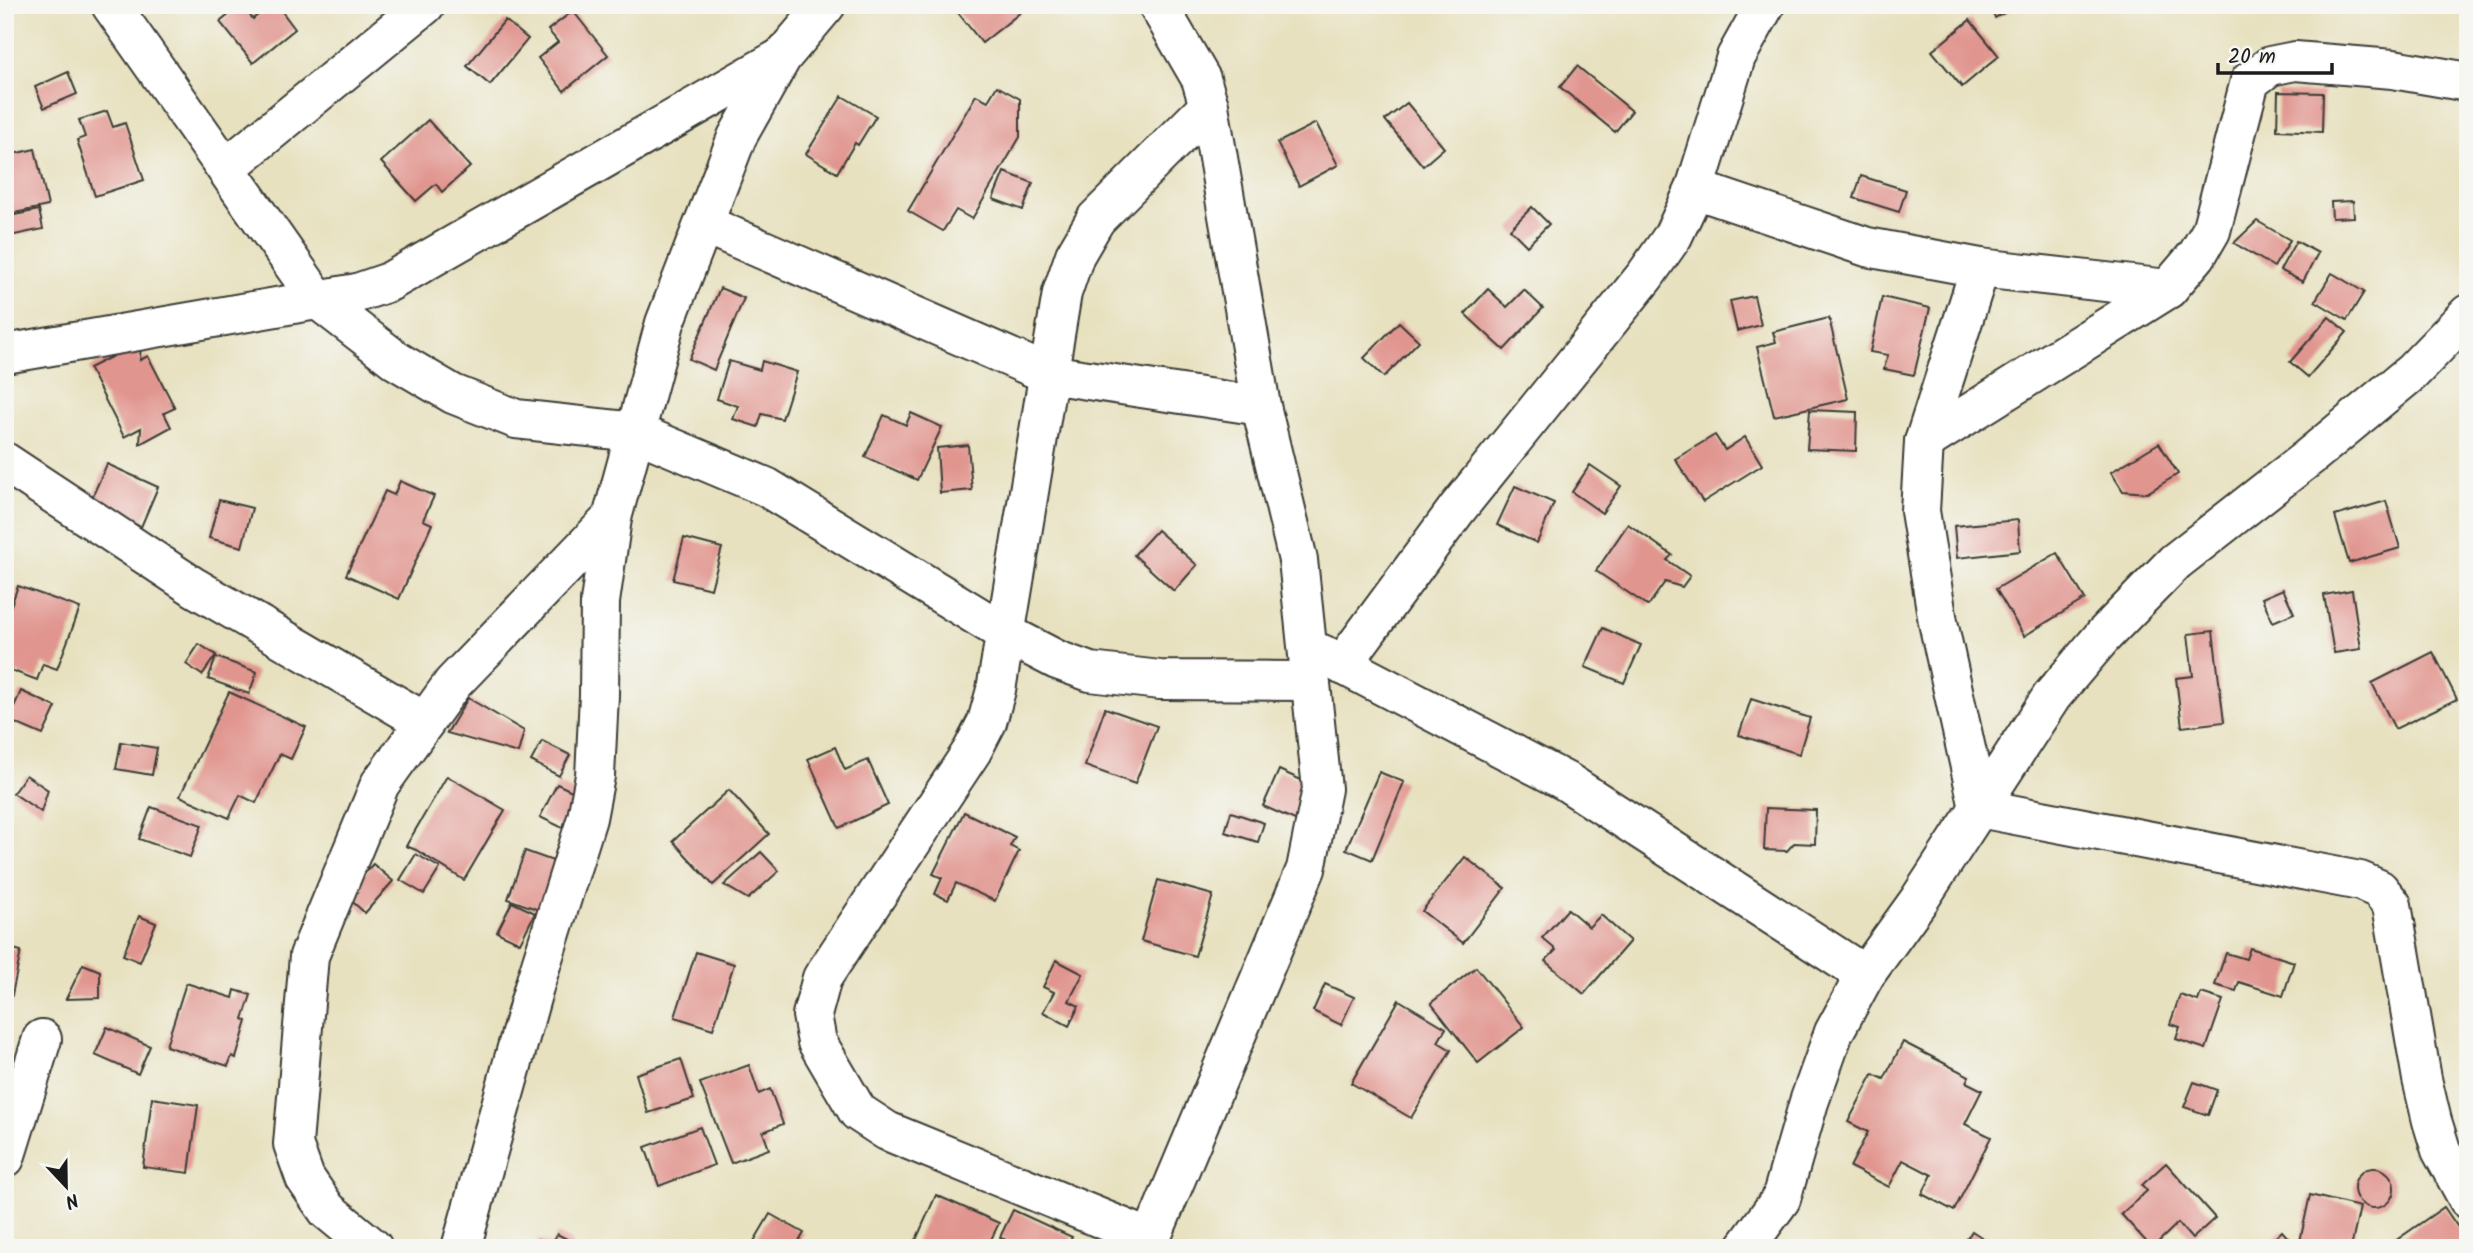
<svg xmlns="http://www.w3.org/2000/svg" width="2473" height="1253" viewBox="0 0 2473 1253" font-family="Kalam,sans-serif">
  <style>
    .building { fill: #e1958f }
    .lines { fill: none; stroke-linecap: round; stroke-linejoin: round }
    .minor-casing { stroke: #3a3a34; stroke-width: 42 }
    .minor { stroke: #fff; stroke-width: 38 }
  </style>
  <rect width="100%" height="100%" fill="#f6f6f2"/>
  <filter id="ink" filterUnits="userSpaceOnUse"><feTurbulence type="fractalNoise" baseFrequency=".0143" numOctaves="2"/><feDisplacementMap in="SourceGraphic" scale="14" xChannelSelector="R" yChannelSelector="G"/><feConvolveMatrix kernelMatrix="1 2 1 2 8 2 1 2 1" color-interpolation-filters="sRGB"/></filter>
  <filter id="wash" filterUnits="userSpaceOnUse"><feTurbulence type="fractalNoise" baseFrequency=".00686" numOctaves="4" result="noise"/><feDisplacementMap in="SourceGraphic" scale="28" xChannelSelector="R" yChannelSelector="G"/><feGaussianBlur stdDeviation="1.57" result="paint"/><feColorMatrix in="noise" values="0 0 0 0 0 0 0 0 0 0 0 0 0 0 0 0 0 1.4 0 .05"/><feComposite in="paint" operator="in"/></filter>
  <g filter="url(#wash)">
    <rect width="100%" height="100%" fill="#e7e1bf"/>
    <g id="blocks">
      <!-- building -->
      <g class="building">
        <path d="M241,5L253,19L270,5H277L295,29L253,63L220,22Z"/>
        <path d="M952,5H1016L1021,12L982,43Z"/>
        <path d="M1988,5H2019L1995,18Z"/>
        <path d="M573,11L608,55L564,91L538,58L558,42L548,30Z"/>
        <path d="M505,20L528,39L490,85L467,66Z"/>
        <path d="M1970,20L1999,56L1962,87L1932,51Z"/>
        <path d="M1577,66L1632,111L1615,132L1560,87Z"/>
        <path d="M68,72L77,94L44,108L35,87Z"/>
        <path d="M997,86L1020,99V137L972,219L956,210L943,231L908,211L976,95L988,101Z"/>
        <path d="M2278,92L2323,93L2322,132L2277,130Z"/>
        <path d="M842,96L876,116L858,145L855,143L837,173L806,154Z"/>
        <path d="M1407,103L1444,148L1423,166L1385,120Z"/>
        <path d="M107,111L113,127L125,123L144,180L95,196L77,140L85,137L79,120Z"/>
        <path d="M428,120L470,167L442,192L436,184L416,201L381,162Z"/>
        <path d="M1316,123L1338,165L1299,186L1277,143Z"/>
        <path d="M35,149L48,206L5,215V156Z"/>
        <path d="M1004,172L1033,183L1023,210L993,199Z"/>
        <path d="M1861,176L1906,190L1899,212L1854,198Z"/>
        <path d="M2353,201L2354,217L2332,218L2331,202Z"/>
        <path d="M1532,207L1549,224L1527,246L1510,229Z"/>
        <path d="M39,210L43,229L5,237V217Z"/>
        <path d="M2257,221L2290,240L2274,267L2234,243Z"/>
        <path d="M2296,241L2318,253L2303,282L2280,270Z"/>
        <path d="M2332,273L2364,292L2347,320L2315,301Z"/>
        <path d="M720,288L744,298L714,370L689,359Z"/>
        <path d="M1488,289L1507,307L1524,290L1543,308L1504,350L1465,314Z"/>
        <path d="M1754,296L1761,325L1737,331L1730,301Z"/>
        <path d="M1882,297L1930,308L1914,375L1884,369L1888,355L1870,352Z"/>
        <path d="M2329,317L2347,332L2308,377L2290,362Z"/>
        <path d="M1829,318L1848,399L1774,416L1757,347L1776,342L1773,332Z"/>
        <path d="M1399,322L1419,341L1384,377L1364,358Z"/>
        <path d="M141,342L140,360L148,356L175,408L164,413L171,427L140,444L141,428L124,437L89,368Z"/>
        <path d="M729,361L760,370L762,361L797,372L782,419L762,414L758,427L733,419L738,406L717,399Z"/>
        <path d="M1810,410L1857,412L1856,451L1807,449Z"/>
        <path d="M911,413L942,427L917,480L865,457L884,415L906,425Z"/>
        <path d="M1715,435L1725,450L1745,437L1762,465L1703,502L1675,459Z"/>
        <path d="M2159,443L2178,474L2147,493L2123,491L2111,472Z"/>
        <path d="M968,445L972,490L940,493L937,448Z"/>
        <path d="M107,464L158,487L141,527L89,504Z"/>
        <path d="M1590,465L1621,486L1602,513L1572,492Z"/>
        <path d="M400,481L434,496L423,520L432,524L399,599L346,575L385,491L394,495Z"/>
        <path d="M1515,486L1554,503L1537,543L1497,525Z"/>
        <path d="M219,500L252,508L242,547L209,538Z"/>
        <path d="M2386,501L2400,548L2349,563L2335,516Z"/>
        <path d="M2018,520L2020,551L1957,558L1954,526Z"/>
        <path d="M1628,524L1672,555L1667,560L1690,576L1682,587L1665,582L1648,606L1596,571Z"/>
        <path d="M1157,530L1197,565L1174,591L1134,555Z"/>
        <path d="M684,538L722,548L711,589L673,580Z"/>
        <path d="M2057,553L2085,599L2024,636L1996,589Z"/>
        <path d="M18,586L80,608L57,669L43,664L37,680L5,668V622Z"/>
        <path d="M2283,589L2294,613L2273,622L2262,598Z"/>
        <path d="M2352,590L2361,649L2334,653L2324,595Z"/>
        <path d="M1603,628L1641,645L1624,683L1585,667Z"/>
        <path d="M2213,631L2224,722L2182,727L2176,678L2193,676L2188,634Z"/>
        <path d="M199,644L216,655L202,675L186,664Z"/>
        <path d="M2433,652L2457,699L2395,729L2372,683Z"/>
        <path d="M216,657L257,672L249,694L208,679Z"/>
        <path d="M21,691L56,707L43,735L8,720Z"/>
        <path d="M229,692L306,727L291,759L280,754L256,803L240,795L229,818L180,796Z"/>
        <path d="M468,698L524,731L518,753L447,733Z"/>
        <path d="M1751,699L1810,718L1799,754L1739,735Z"/>
        <path d="M1105,708L1157,726L1135,784L1085,766Z"/>
        <path d="M542,741L570,755L559,776L531,761Z"/>
        <path d="M121,742L157,748L152,775L116,769Z"/>
        <path d="M835,747L845,770L868,760L888,805L839,828L808,759Z"/>
        <path d="M1279,770L1319,788L1304,824L1263,806Z"/>
        <path d="M1379,772L1404,782L1372,860L1346,849Z"/>
        <path d="M26,775L48,790L41,812L13,793Z"/>
        <path d="M447,776L505,810L464,880L416,850L406,846Z"/>
        <path d="M557,784L585,797L569,831L540,817Z"/>
        <path d="M729,790L769,834L713,885L673,841Z"/>
        <path d="M151,807L202,825L190,857L139,839Z"/>
        <path d="M1766,808L1816,810L1815,844L1794,843L1787,851L1764,850Z"/>
        <path d="M964,812L1015,837L1010,846L1019,851L995,901L956,883L948,900L935,894L942,878L933,874Z"/>
        <path d="M1231,812L1264,823L1258,842L1225,832Z"/>
        <path d="M525,851L556,862L539,910L508,899Z"/>
        <path d="M761,852L779,871L748,899L724,885Z"/>
        <path d="M416,854L440,868L424,894L400,880Z"/>
        <path d="M1465,857L1505,888L1463,943L1422,911Z"/>
        <path d="M373,864L393,881L365,913L345,895Z"/>
        <path d="M1158,880L1213,895L1195,956L1141,941Z"/>
        <path d="M512,902L535,913L520,943L497,932Z"/>
        <path d="M1568,909L1589,927L1601,915L1630,941L1584,994L1545,961L1556,950L1542,938Z"/>
        <path d="M139,916L156,923L140,962L123,955Z"/>
        <path d="M5,947L21,951L8,1014L5,1013Z"/>
        <path d="M2250,948L2294,962L2283,996L2239,982L2236,991L2215,985L2226,953L2246,959Z"/>
        <path d="M696,952L734,964L713,1029L675,1017Z"/>
        <path d="M1056,960L1083,974L1069,1001L1079,1006L1069,1026L1043,1012L1054,992L1043,987Z"/>
        <path d="M83,964L100,971V998L66,999Z"/>
        <path d="M1476,967L1524,1027L1478,1063L1431,1003Z"/>
        <path d="M186,983L233,998L235,990L251,995L243,1019L247,1021L236,1058L232,1056L228,1066L166,1046Z"/>
        <path d="M1325,984L1354,997L1341,1025L1313,1011Z"/>
        <path d="M2201,993L2223,1000L2206,1049L2176,1039L2180,1027L2170,1024L2180,995L2198,1001Z"/>
        <path d="M1399,1000L1446,1028L1438,1042L1451,1050L1411,1118L1351,1083Z"/>
        <path d="M107,1027L150,1046L138,1074L95,1055Z"/>
        <path d="M1903,1042L1969,1076L1966,1082L1982,1090L1965,1124L1991,1137L1954,1211L1922,1194L1932,1175L1903,1160L1889,1187L1850,1167L1868,1132L1848,1122L1873,1074L1884,1079Z"/>
        <path d="M681,1059L694,1099L648,1113L636,1074Z"/>
        <path d="M749,1065L759,1094L770,1089L783,1124L763,1132L769,1149L731,1163L700,1083Z"/>
        <path d="M2194,1082L2217,1090L2208,1115L2184,1107Z"/>
        <path d="M152,1098L198,1105L189,1173L143,1167Z"/>
        <path d="M700,1127L714,1165L659,1186L645,1147Z"/>
        <path d="M2166,1163L2215,1218L2192,1239L2178,1223L2152,1248L2121,1214L2147,1191L2142,1185Z"/>
        <circle cx="2374" cy="1188" r="20"/>
        <path d="M936,1195L999,1223L987,1248H928L915,1242Z"/>
        <path d="M2310,1195L2360,1207L2351,1248L2299,1246Z"/>
        <path d="M2444,1207L2468,1242V1248H2385Z"/>
        <path d="M1013,1210L1072,1237L1067,1248H1020L1000,1237Z"/>
        <path d="M770,1214L804,1233L795,1248H750Z"/>
        <path d="M1972,1231L1998,1248H1961Z"/>
        <path d="M2282,1231L2297,1248H2265Z"/>
        <path d="M557,1234L573,1242L571,1248H534L538,1239L551,1245Z"/>
      </g>
    </g>
  </g>
  <g filter="url(#ink)">
    <use href="#blocks" fill-opacity="0" stroke="#3a3a34" stroke-width="2"/>
    <g class="lines">
      <defs>
        <g id="minor">
          <path d="M111,5L318,300L397,361L453,394L516,419L635,432L766,487L1005,633L1057,660L1090,672L1160,680L1310,681"/>
          <path d="M226,168L425,5"/>
          <path d="M1695,189L1867,247L1980,268L2168,289"/>
          <path d="M704,224L1048,374L1261,406"/>
          <path d="M5,354L357,293L389,282L782,57"/>
          <path d="M1924,442L1980,268"/>
          <path d="M5,462L194,587L425,722"/>
          <path d="M1322,654L1567,782L1865,975"/>
          <path d="M1342,665L1457,509L1645,276L1673,236L1695,189L1736,57L1765,5"/>
          <path d="M1979,808L1938,622L1920,511L1924,442L2168,289L2197,255L2211,231L2250,81L2270,66L2295,61L2393,69L2468,82"/>
          <path d="M1979,808L2360,881L2379,889L2392,905L2422,1079L2432,1121L2441,1150L2468,1199"/>
          <path d="M5,1158L42,1039"/>
          <path d="M1151,1239L887,1131L858,1112L817,1042L812,1015L822,978L972,751L987,722L996,690L1062,293L1075,255L1096,219L1209,106"/>
          <path d="M373,1248L327,1210L305,1178L293,1144L309,956L380,784L453,683L612,518"/>
          <path d="M461,1248L534,987L587,818L595,776L599,695L600,602L612,518L665,323L737,137L782,57L826,5"/>
          <path d="M1147,1248L1306,869L1322,789L1298,560L1261,406L1209,106L1201,79L1158,5"/>
          <path d="M1745,1248L1781,1199L1809,1102L1834,1032L1865,975L1919,900L2052,696L2103,636L2175,562L2308,458L2412,372L2468,314"/>
        </g>
      </defs>
      <!-- minor casing -->
      <use href="#minor" class="minor-casing"/>
      <!-- minor -->
      <use href="#minor" class="minor"/>
    </g>
  </g>
  <!-- margin -->
  <rect width="2473" height="1253" fill="none" stroke="#f6f6f2" stroke-width="28"/>
  <!-- north arrow -->
  <g transform="translate(66 1186) rotate(158)" stroke="#f6f6f2" stroke-width="5" paint-order="stroke">
  <path d="M0-5L12 26L0 18L-12 26Z" fill="#1c1c1c"/>
  <text y="-10" font-size="19" font-weight="bold" text-anchor="middle" fill="#1c1c1c">N</text>
  </g>
  <!-- scale -->
  <path d="M2218 63v10h114v-10" fill="none" stroke="#1c1c1c" stroke-width="3.5"/>
  <text x="2228" y="63" font-size="21" fill="#1c1c1c" stroke="#f6f6f2" stroke-width="5" paint-order="stroke">20 m</text>
</svg>
